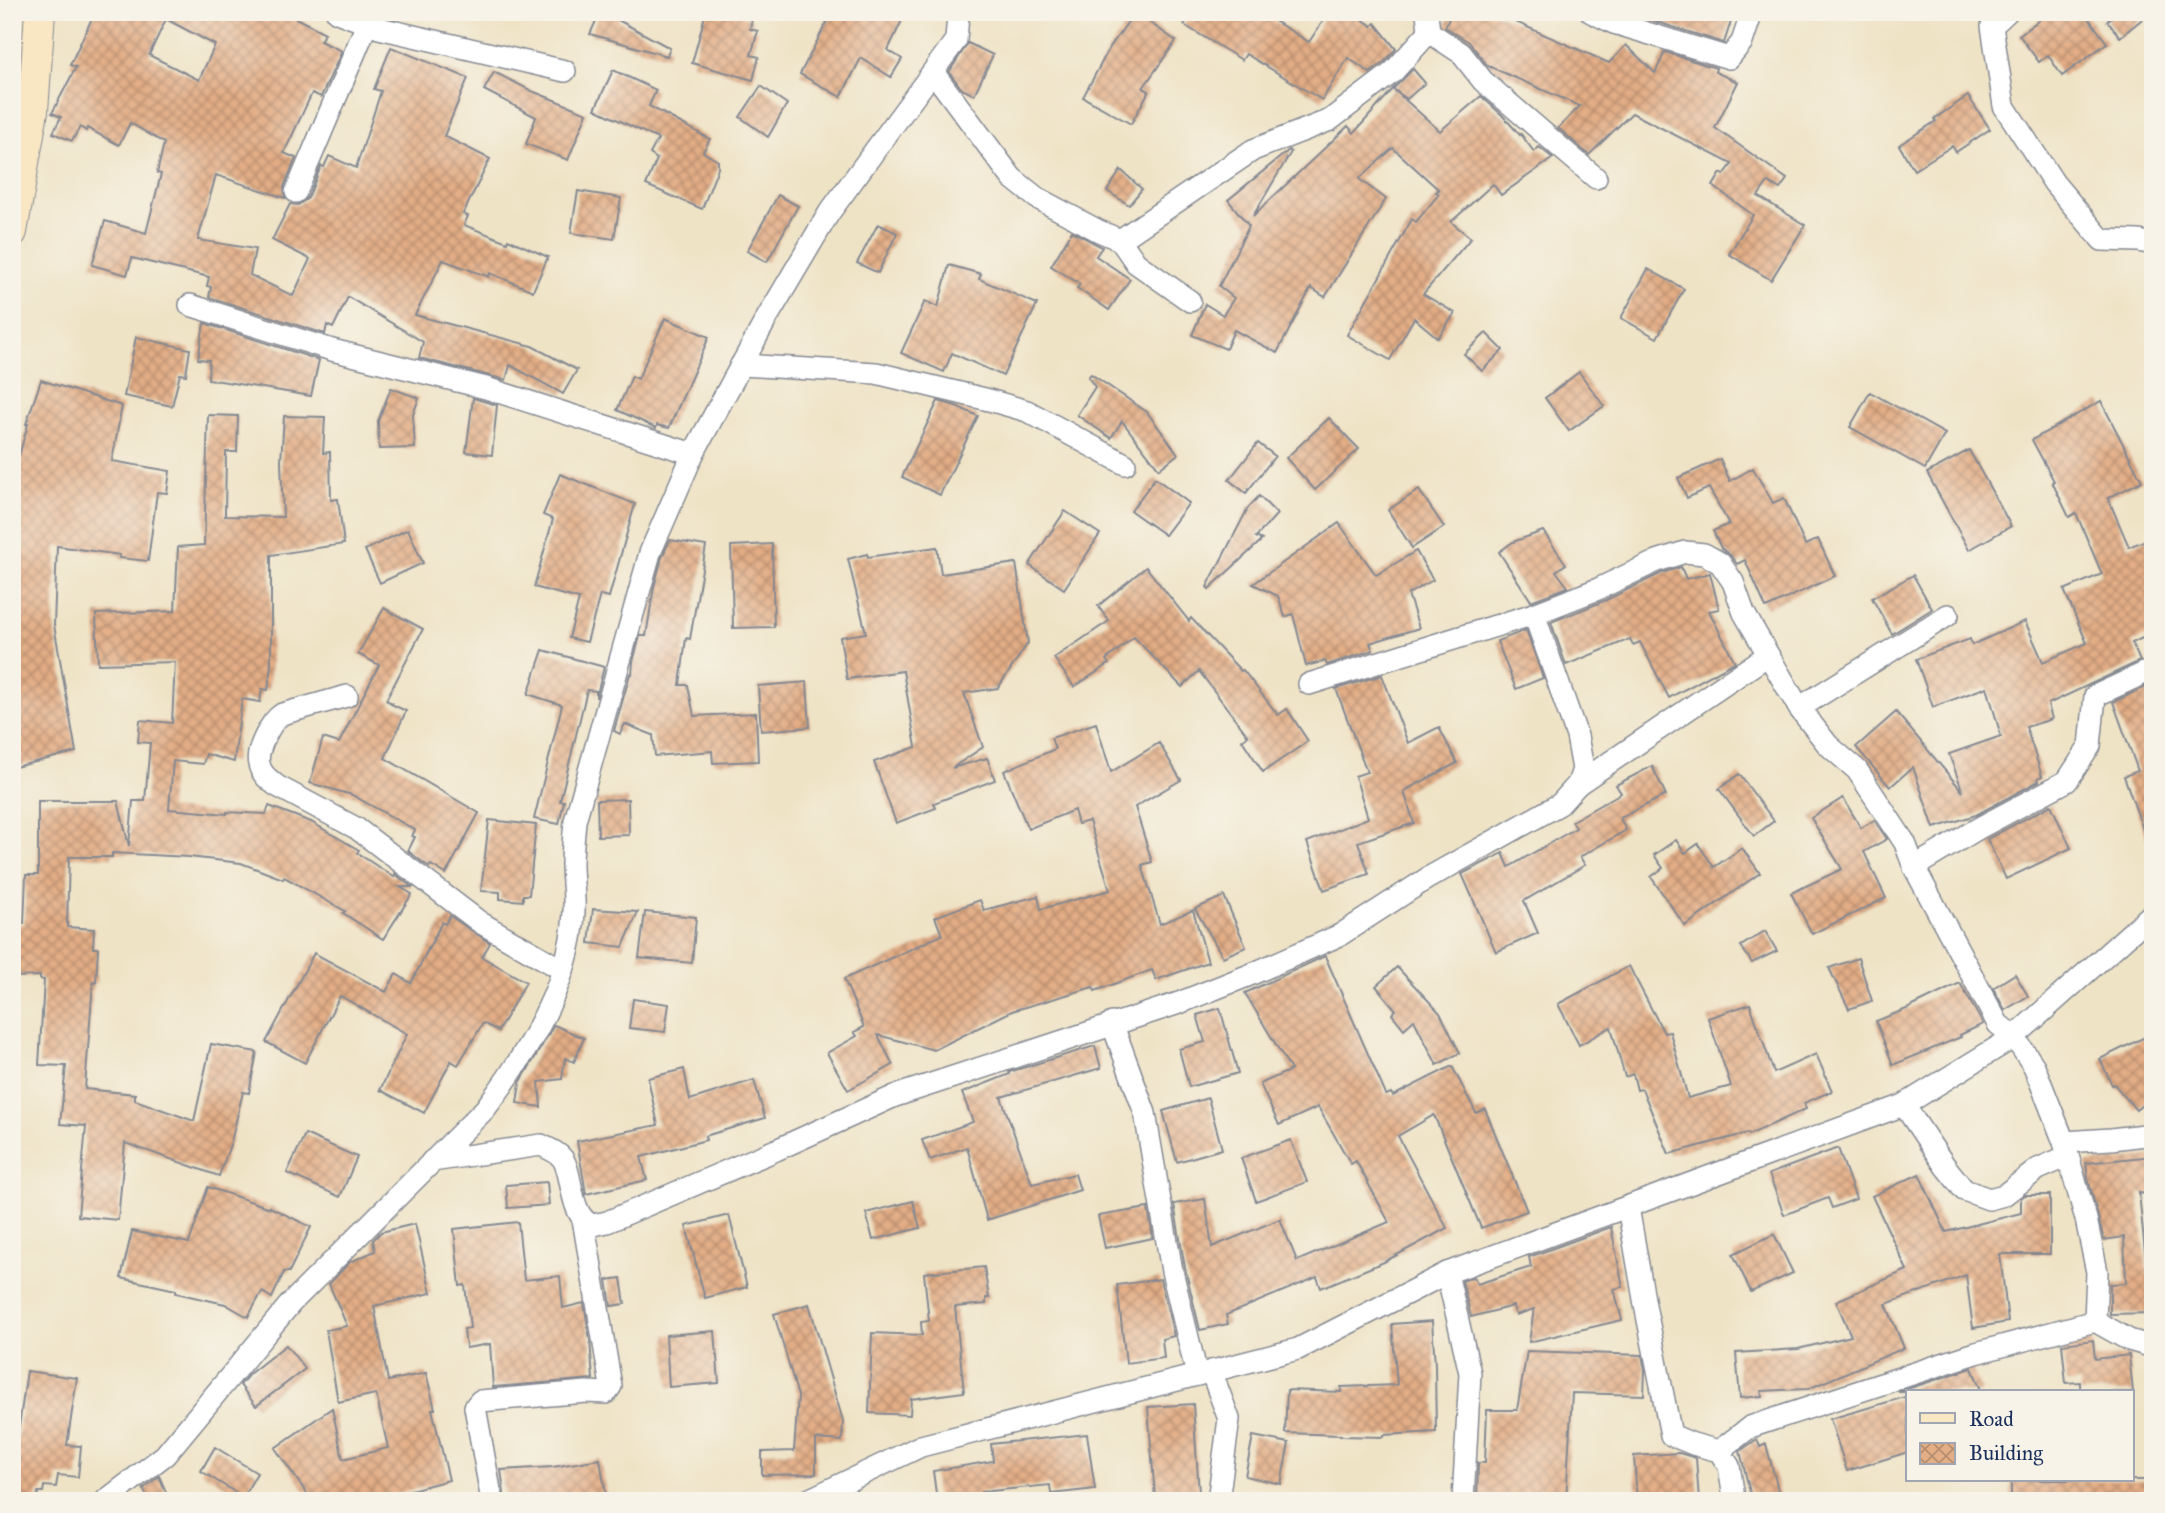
<svg xmlns="http://www.w3.org/2000/svg" width="2165" height="1513" viewBox="0 0 2165 1513" font-family="'IM FELL Great Primer',serif">
  <style>
    .building { fill: url(#building-cross-hatch); fill-rule: evenodd }
    .lines { fill: none; stroke-linecap: round; stroke-linejoin: round }
    .street-casing { stroke: #858992; stroke-width: 24 }
    .secondary-casing { stroke: #858992; stroke-width: 32 }
    .street { stroke: #fff; stroke-width: 21 }
    .secondary { stroke: #f9e7c3; stroke-width: 30 }
  </style>
  <defs>
    <pattern id="building-cross-hatch" width="8" height="8" patternUnits="userSpaceOnUse" patternTransform="scale(1.75)"><rect width="8" height="8" fill="#e3ad85"/><path d="M0 0l8 8M0 8l8-8" fill="none" stroke="#b78d70"/></pattern>
  </defs>
  <rect width="100%" height="100%" fill="#f7f3e8"/>
  <filter id="ink" filterUnits="userSpaceOnUse"><feTurbulence type="fractalNoise" baseFrequency=".0143" numOctaves="2"/><feDisplacementMap in="SourceGraphic" scale="14" xChannelSelector="R" yChannelSelector="G"/><feConvolveMatrix kernelMatrix="1 2 1 2 8 2 1 2 1" color-interpolation-filters="sRGB"/></filter>
  <filter id="wash" filterUnits="userSpaceOnUse"><feTurbulence type="fractalNoise" baseFrequency=".00686" numOctaves="4" result="noise"/><feDisplacementMap in="SourceGraphic" scale="28" xChannelSelector="R" yChannelSelector="G"/><feGaussianBlur stdDeviation="1.57" result="paint"/><feColorMatrix in="noise" values="0 0 0 0 0 0 0 0 0 0 0 0 0 0 0 0 0 1.4 0 .05"/><feComposite in="paint" operator="in"/></filter>
  <g filter="url(#wash)">
    <rect width="100%" height="100%" fill="#efe3c6"/>
    <g id="blocks">
      <!-- building -->
      <g class="building">
        <path d="M95,12H284L325,33L320,41L342,51L321,97L312,93L284,153L296,158L284,187L285,198L216,175L198,240L255,249L250,275L293,296L310,259L272,240L290,204L298,205L308,198L321,166L324,167L329,156L356,168L381,91L374,89L391,47L468,78L444,136L490,159L463,214L468,216L464,225L507,242L508,239L548,257L533,291L490,273L489,277L443,260L415,315L532,346L577,370L563,394L510,365L506,380L419,358L423,342L348,297L333,328L327,325L325,334L209,297L211,287L207,286L209,277L132,258L127,275L92,265L105,221L146,233L161,174L157,173L164,143L130,123L119,145L87,128L86,131L80,127L72,141L53,133L61,117L52,113L76,67L70,65ZM166,19L215,45L199,80L149,55Z"/>
        <path d="M600,12H622L618,20L670,48L667,56L590,34Z"/>
        <path d="M706,12H730L752,19L750,29L758,31L751,55L759,57L753,80L692,63Z"/>
        <path d="M832,12H906L888,50L902,59L891,77L861,58L841,97L800,74Z"/>
        <path d="M1135,12L1176,41L1143,88L1149,91L1131,124L1083,97L1110,47Z"/>
        <path d="M1192,12H1260L1309,42L1329,12H1352L1372,26L1375,23L1396,49L1384,62L1370,73L1348,58L1322,100L1246,54L1242,60L1184,25Z"/>
        <path d="M1452,12H1493L1609,63L1626,45L1655,73L1665,52L1716,68L1715,72L1738,82L1715,128L1787,179L1780,189L1768,182L1758,196L1805,225L1771,280L1729,254L1753,215L1713,186L1721,173L1724,175L1732,164L1632,113L1589,155L1558,128L1580,106L1488,66L1469,42L1445,27Z"/>
        <path d="M1639,12H1734L1724,43L1638,16Z"/>
        <path d="M2050,12H2084L2107,43L2062,76L2048,55L2039,62L2019,35Z"/>
        <path d="M2118,12H2151L2120,37L2107,21Z"/>
        <path d="M968,43L993,55L974,95L962,89L949,72Z"/>
        <path d="M1413,69L1425,83L1407,99L1393,89Z"/>
        <path d="M613,70L656,90L649,106L710,139L703,152L718,161V168L702,209L646,185L657,159L650,154L658,139L595,109Z"/>
        <path d="M494,72L532,91L587,113L568,160L526,144L536,117L484,90Z"/>
        <path d="M761,86L787,104L768,137L740,117Z"/>
        <path d="M1393,89L1440,131L1481,96L1502,115L1520,135L1521,134L1534,152L1539,147L1553,158L1501,195L1493,184L1451,222L1471,238L1423,294L1455,313L1438,338L1414,318L1390,360L1347,335L1412,219L1416,222L1439,194L1436,192L1439,190L1393,148L1359,179L1386,199L1325,297L1311,288L1277,353L1234,330L1226,349L1192,335L1205,304L1223,315L1234,298L1219,286L1249,226L1228,200L1289,150L1291,152L1253,216L1348,126L1354,133Z"/>
        <path d="M1968,96L1990,129L1956,152L1952,146L1914,170L1899,145L1936,121L1934,119Z"/>
        <path d="M1121,170L1142,189L1129,205L1107,191Z"/>
        <path d="M578,191L621,198L614,239L571,233Z"/>
        <path d="M778,195L798,206L767,262L747,251Z"/>
        <path d="M878,224L897,233L878,273L857,263Z"/>
        <path d="M1072,231L1102,247L1096,256L1130,279L1109,310L1077,288L1080,284L1051,266Z"/>
        <path d="M949,265L981,274L979,279L1037,304L1003,376L952,353L944,372L901,353L925,301L938,307Z"/>
        <path d="M1648,269L1684,289L1657,338L1621,318Z"/>
        <path d="M665,318L709,337L669,428L657,425L656,428L617,410L632,376L638,379Z"/>
        <path d="M204,323L319,360L311,396L208,379L209,360L198,359Z"/>
        <path d="M1486,333L1503,350L1482,371L1464,354Z"/>
        <path d="M136,337L190,349L186,375L180,374L172,406L124,396Z"/>
        <path d="M1579,372L1604,406L1569,431L1545,398Z"/>
        <path d="M1091,374L1147,412L1178,454L1159,469L1122,421L1111,438L1077,415L1095,387L1088,377Z"/>
        <path d="M41,380L122,406L112,461L170,471L167,493L157,492L148,561L119,558L120,555L57,546L54,625L76,752L15,767L12,757V480L28,424H26Z"/>
        <path d="M391,388L419,398L413,415L415,448L379,449L378,421Z"/>
        <path d="M1870,392L1945,434L1925,469L1850,427Z"/>
        <path d="M473,398L497,405L492,455L466,452Z"/>
        <path d="M938,401L956,406L978,416L940,495L902,477Z"/>
        <path d="M2101,401L2142,481L2108,498L2129,547L2153,537V633L2132,643L2140,661L2048,704L2052,719L2026,727L2042,776L2038,778L2039,781L1976,815L1934,828L1913,767L1890,787L1856,747L1896,712L1963,792L1949,754L2001,736L1987,687L1933,707L1916,659L1970,639L1972,645L2025,621L2043,662L2087,643L2064,590L2102,574L2076,513L2069,517L2052,482L2054,481L2032,440Z"/>
        <path d="M208,415L238,416L237,452H226L225,516L283,517L281,461L284,416L325,417L323,453L330,452L331,500L338,499L344,544L271,555V664L268,690L262,689L260,702L242,699L234,762L206,754L203,764L173,761L169,809L227,814V812L266,814L269,806L311,822L359,850L357,853L394,877L395,874L412,887H400L412,894L383,939L343,913L345,911L284,877L283,879L241,863L189,857L112,853V857H69L67,927L94,929L93,948H98L96,983L93,982L85,1089L135,1094V1100L194,1121L211,1044L257,1052L249,1093L243,1092L231,1142L219,1176L125,1143L118,1220L78,1216L86,1126L60,1124L66,1066L39,1065L44,980L40,979V976L12,977V924H24L26,875H38V801H118L129,846L133,801H145L150,743L138,742L140,720L172,723L175,662L98,664L96,614L175,611L178,547L204,545Z"/>
        <path d="M1329,418L1359,449L1315,490L1286,458Z"/>
        <path d="M1258,443L1275,456L1246,493L1229,480Z"/>
        <path d="M1969,450L2011,526L1969,550L1927,473Z"/>
        <path d="M1720,459L1730,481L1753,468L1773,503L1784,498L1805,545L1818,539L1835,576L1766,608L1745,560L1737,564L1730,555L1721,548L1713,531L1729,524L1709,488L1687,498L1678,478Z"/>
        <path d="M560,474L635,504L609,597L600,595L587,642L569,638L579,599L534,587L553,519L543,515Z"/>
        <path d="M1155,478L1189,503L1165,535L1131,511Z"/>
        <path d="M1419,490L1444,527L1412,548L1388,510Z"/>
        <path d="M1259,496L1277,514L1256,537L1262,540L1209,589L1207,587L1248,508Z"/>
        <path d="M1065,511L1100,534L1064,589L1029,565Z"/>
        <path d="M1339,523L1376,575L1416,551L1433,580L1408,594L1419,628L1370,643L1373,650L1327,665L1325,661L1306,666L1293,614L1285,617L1278,596L1253,584Z"/>
        <path d="M408,529L423,563L380,583L365,550Z"/>
        <path d="M1543,531L1566,564L1556,571L1568,587L1531,601L1499,552L1513,542Z"/>
        <path d="M670,540L706,546L690,639L686,638L680,685H688L694,716L756,713L758,761L713,763L712,751L655,756L653,735L625,724L620,734L614,731L630,674H632L633,662L640,636H646L654,587L662,557Z"/>
        <path d="M772,544L774,627L733,628L731,546Z"/>
        <path d="M937,547L941,574L1016,563L1028,643L998,688L964,693L983,747L952,768L987,758L995,780L934,803L936,808L896,823L874,762L916,747L903,671L847,679L840,637L866,633L848,559L867,554L868,557Z"/>
        <path d="M1146,567L1189,621L1191,618L1241,671L1243,670L1278,715L1287,709L1308,741L1263,772L1242,740L1248,736L1199,671L1182,687L1134,637L1106,660L1109,664L1074,687L1054,658L1109,621L1098,606Z"/>
        <path d="M1681,567L1686,579L1710,573L1719,609L1709,611L1735,662L1669,698L1640,642L1633,645L1630,639L1566,665L1551,622L1604,601L1662,573Z"/>
        <path d="M1913,575L1932,609L1892,634L1872,598Z"/>
        <path d="M384,608L423,629L386,700L392,703L391,704L406,711L385,758L479,813L446,874L431,865L429,867L408,851L415,837L412,836L415,830L352,795L310,783L323,738L339,743L379,665L358,654Z"/>
        <path d="M1526,630L1543,678L1516,689L1497,641Z"/>
        <path d="M543,650L604,667L596,698V691L587,690L560,801H564L559,824L534,819L562,705L528,694Z"/>
        <path d="M1382,675L1408,743L1439,727L1457,763L1404,791L1414,823L1358,842L1369,874L1324,890L1307,842L1368,818L1355,776L1367,772L1336,689Z"/>
        <path d="M807,682L810,727L761,731L758,686Z"/>
        <path d="M2148,686L2153,699V849H2150L2124,776L2138,771L2113,702Z"/>
        <path d="M1096,723L1111,772L1159,743L1181,780L1135,807L1152,862L1142,865L1160,924L1193,910L1208,962L1156,980L1152,970L1095,991L1093,987L1012,1011L934,1050L878,1035L893,1065L848,1090L827,1053L857,1036L854,1032L864,1027L844,979L942,935L935,917L980,900L984,910L1038,896L1041,909L1110,890L1089,821L1078,824L1074,810L1028,829L1004,771L1055,749L1051,738Z"/>
        <path d="M1652,766L1666,795L1620,818L1626,830L1580,857L1585,865L1524,901L1538,933L1496,952L1462,874L1503,853L1509,867L1576,828L1572,821L1621,793L1616,785Z"/>
        <path d="M1739,774L1774,821L1754,836L1719,789Z"/>
        <path d="M1843,798L1861,828L1874,820L1887,839L1864,852L1886,898L1812,934L1791,893L1842,869L1811,818Z"/>
        <path d="M628,799L629,835L598,836L597,800Z"/>
        <path d="M2051,805L2071,848L2006,879L1987,839Z"/>
        <path d="M489,820L536,825L529,895H523V901L500,899V892L481,891Z"/>
        <path d="M1676,840L1685,853L1698,844L1714,867L1742,848L1760,873L1685,926L1651,877L1663,868L1654,855Z"/>
        <path d="M1224,896L1246,947L1223,957L1195,909Z"/>
        <path d="M593,909L638,912L623,947L589,943Z"/>
        <path d="M645,912L696,917L692,963L639,958Z"/>
        <path d="M450,916L490,943L482,957L526,982L498,1031L483,1023L458,1065L451,1061L424,1113L380,1090L407,1034L340,996L305,1063L266,1042L314,953L386,992L396,974L411,983L442,922L445,924Z"/>
        <path d="M1765,931L1777,951L1752,963L1741,946Z"/>
        <path d="M1325,956L1386,1095L1391,1093L1393,1096L1452,1066L1476,1113L1485,1109L1527,1211L1481,1228L1434,1115L1398,1136L1447,1228L1384,1262L1321,1288L1317,1277L1226,1315L1228,1324L1200,1330L1185,1268L1174,1204L1205,1199L1212,1247L1280,1219L1297,1261L1389,1222L1356,1161L1351,1164L1318,1107L1279,1125L1260,1084L1291,1070L1245,993Z"/>
        <path d="M1858,958L1872,1001L1849,1009L1829,968Z"/>
        <path d="M1629,966L1664,1033L1670,1032L1688,1098L1731,1086L1708,1018L1750,1004L1774,1073L1816,1054L1832,1091L1804,1103L1806,1109L1749,1135L1748,1133L1669,1154L1642,1089L1637,1090L1633,1074L1625,1077L1611,1027L1579,1045L1558,1004Z"/>
        <path d="M1397,967L1440,1013L1460,1053L1437,1065L1414,1020L1404,1029L1392,1014L1396,1010L1376,986Z"/>
        <path d="M2015,974L2028,996L2005,1010L1993,988Z"/>
        <path d="M1960,983L1983,1024L1960,1035L1961,1037L1893,1065L1876,1021L1909,1008Z"/>
        <path d="M633,999L669,1004L665,1032L629,1028Z"/>
        <path d="M1220,1008L1238,1073L1189,1087L1179,1049L1205,1042L1197,1015Z"/>
        <path d="M554,1025L584,1038L574,1062L565,1058L562,1079L539,1082L541,1107L517,1103L520,1083Z"/>
        <path d="M2153,1033V1096L2136,1110L2114,1084L2112,1085L2100,1059Z"/>
        <path d="M1095,1046L1101,1068L1001,1097L1032,1184L1075,1174L1080,1190L987,1220L967,1147L930,1160L922,1140L973,1122L962,1093L1010,1074L1009,1072Z"/>
        <path d="M684,1069L690,1100L754,1080L765,1118L705,1136L706,1140L641,1157L647,1180L586,1194L577,1141L658,1125L648,1078Z"/>
        <path d="M1208,1098L1222,1149L1177,1162L1163,1111Z"/>
        <path d="M305,1134L357,1157L340,1197L287,1173Z"/>
        <path d="M1291,1140L1307,1182L1256,1201L1241,1158Z"/>
        <path d="M1838,1148L1856,1199L1832,1208L1828,1198L1784,1215L1769,1174Z"/>
        <path d="M2153,1156V1195L2139,1193L2147,1271L2153,1270V1313L2110,1314V1284L2126,1283L2124,1237L2104,1240L2088,1178L2086,1163Z"/>
        <path d="M1919,1174L1946,1232L2021,1213V1198L2025,1195H2050V1254H2000L2008,1322L1973,1328L1966,1275L1886,1304L1904,1348L1808,1389L1761,1391L1762,1396L1740,1398L1736,1353L1798,1349L1851,1336L1836,1301L1907,1270L1872,1196Z"/>
        <path d="M547,1182L549,1205L508,1208L506,1185Z"/>
        <path d="M208,1187L270,1208V1207L311,1227L289,1272H284L272,1298L262,1292L248,1317L225,1304L176,1293V1290L121,1278L132,1231L189,1243Z"/>
        <path d="M913,1201L920,1228L873,1240L866,1213Z"/>
        <path d="M1148,1208L1153,1238L1105,1248L1098,1216Z"/>
        <path d="M729,1215L747,1287L705,1298L686,1226Z"/>
        <path d="M518,1222L524,1280L560,1276L563,1308L584,1303L590,1340L593,1379L493,1387L490,1344L466,1348L464,1329L470,1328L465,1285L460,1286L454,1229Z"/>
        <path d="M415,1224L431,1293L374,1306L388,1381L426,1373L435,1409H432L449,1480L369,1501H312L275,1448L332,1408L343,1459L388,1448L376,1394L338,1402L326,1330L347,1326L329,1284L350,1262L375,1251L373,1240L381,1232Z"/>
        <path d="M1611,1227L1623,1287L1614,1289L1622,1320L1529,1342L1534,1309L1516,1315L1513,1306L1471,1317L1462,1281L1474,1277L1477,1284L1531,1267L1529,1257Z"/>
        <path d="M1774,1234L1793,1273L1751,1292L1733,1254Z"/>
        <path d="M984,1267L989,1298H986V1304L955,1307L964,1392L911,1399L910,1415L869,1413L872,1333L922,1335L921,1322L929,1321L924,1273Z"/>
        <path d="M621,1278L625,1304L611,1306L607,1280Z"/>
        <path d="M1160,1279L1174,1336L1162,1339L1164,1358L1126,1363L1117,1285Z"/>
        <path d="M809,1304L843,1421L842,1441L816,1439V1474L762,1475V1452L794,1451L798,1396L774,1314Z"/>
        <path d="M1432,1321L1435,1365L1436,1432L1384,1435V1437L1341,1436V1435L1285,1433L1287,1390L1341,1392V1387L1397,1385L1392,1324Z"/>
        <path d="M715,1331L719,1383L669,1387L666,1335Z"/>
        <path d="M2093,1340L2095,1359L2129,1355L2133,1392H2080V1382L2066,1383L2062,1344Z"/>
        <path d="M286,1345L305,1369L256,1406L240,1385L249,1374Z"/>
        <path d="M1527,1351L1642,1355L1645,1370L1644,1395L1572,1393L1566,1501H1477L1478,1463L1485,1462L1487,1410H1517Z"/>
        <path d="M1972,1368L1982,1392H1898Z"/>
        <path d="M27,1371L77,1378L67,1445L81,1446L78,1477L58,1475L56,1487L44,1486L43,1492H38L37,1501H12V1440H17Z"/>
        <path d="M1908,1396V1452L1847,1471L1830,1419Z"/>
        <path d="M1193,1404L1199,1493L1155,1497L1148,1407Z"/>
        <path d="M1087,1434L1095,1489L1051,1494L1050,1485L981,1492V1496L962,1499L963,1501H937L933,1471L993,1461L991,1444Z"/>
        <path d="M1253,1436L1289,1443L1281,1484L1245,1476Z"/>
        <path d="M1757,1439L1760,1447L1766,1444L1781,1501H1752L1740,1451Z"/>
        <path d="M215,1447L257,1473L243,1497L201,1471Z"/>
        <path d="M1679,1453L1696,1458L1699,1501H1637L1634,1456Z"/>
        <path d="M600,1459L607,1501H505L501,1470L553,1467Z"/>
        <path d="M159,1476L170,1501H150L143,1489Z"/>
        <path d="M2011,1480H2150L2147,1501H2011Z"/>
      </g>
    </g>
  </g>
  <g filter="url(#ink)">
    <use href="#blocks" fill-opacity="0" stroke="#858992" stroke-width="2"/>
    <g class="lines">
      <defs>
        <g id="street">
          <path d="M337,12L379,28L565,71"/>
          <path d="M1427,12L1429,32L1461,53L1483,81L1596,178"/>
          <path d="M1591,12L1614,23L1618,13"/>
          <path d="M2007,12L1992,26L2004,106L2054,183L2102,240L2139,241L2153,244"/>
          <path d="M1614,23L1729,58L1742,42L1752,12"/>
          <path d="M933,72L1012,178L1037,198L1099,231L1120,240L1136,263L1190,301"/>
          <path d="M296,192L367,24"/>
          <path d="M1120,240L1253,150L1330,120L1393,72L1429,32"/>
          <path d="M190,305L332,350L486,388L693,454"/>
          <path d="M741,365L876,373L989,400L1027,411L1125,464"/>
          <path d="M1309,684L1534,614L1598,589L1657,561L1685,552L1704,554L1720,563L1733,582L1744,613L1799,708L1828,745L1857,770L1905,843L1914,867L1998,1024L2014,1037L2034,1066L2064,1142L2086,1219L2097,1272L2095,1321"/>
          <path d="M347,696L282,714C271,721 255,751 259,764C261,774 269,780 277,786L356,828L481,923L563,970"/>
          <path d="M1799,708L1948,615"/>
          <path d="M1578,784L1768,655"/>
          <path d="M1914,867L1979,828L2067,781L2090,746L2095,696L2153,669"/>
          <path d="M1112,1023L1145,1113L1172,1271L1197,1375"/>
          <path d="M1904,1105L1945,1166L1964,1190L1989,1199L2004,1195L2038,1169L2068,1156"/>
          <path d="M2064,1142L2111,1139L2153,1134"/>
          <path d="M432,1161L541,1145C549,1149 560,1153 564,1161C573,1177 570,1218 593,1225L607,1222L776,1150L895,1096L1179,1003L1252,974L1340,935L1428,878L1560,804L1578,784L1583,769L1577,736L1534,614"/>
          <path d="M1628,1207L1645,1305L1671,1435L1693,1444L1719,1451L1729,1466L1733,1491"/>
          <path d="M1447,1273L1470,1373L1463,1501"/>
          <path d="M1211,1371L1229,1419L1218,1501"/>
          <path d="M1719,1451L1750,1427L1976,1353L2095,1321L2129,1340L2153,1347"/>
          <path d="M105,1501L165,1455L291,1303L485,1109C527,1054 571,983 574,912C575,896 572,880 572,864C572,850 574,835 575,821L650,553L693,454L768,316L829,213L956,40L958,15"/>
          <path d="M492,1501L475,1407L480,1401L586,1392L606,1393L611,1386L583,1219"/>
          <path d="M806,1501L921,1446L1298,1349L1447,1273L1904,1105L2014,1037L2153,913"/>
        </g>
        <path id="secondary" d="M12,232L33,111L40,12"/>
      </defs>
      <!-- street casing -->
      <use href="#street" class="street-casing"/>
      <!-- secondary casing -->
      <use href="#secondary" class="secondary-casing"/>
      <!-- street -->
      <use href="#street" class="street"/>
      <!-- secondary -->
      <use href="#secondary" class="secondary"/>
    </g>
  </g>
  <!-- margin -->
  <rect width="2165" height="1513" fill="none" stroke="#f7f3e8" stroke-width="42"/>
  <!-- legend -->
  <rect x="1906" y="1390" width="228" height="91" fill="#f7f3e8" stroke="#9fa5b1" stroke-width="2"/>
  <rect x="1920" y="1413" width="35" height="10" fill="#f9e7c3" stroke="#9fa5b1" stroke-width="2"/>
  <text x="1969" y="1426" font-size="21" fill="#1b2f5e">Road</text>
  <rect x="1920" y="1443" width="35" height="21" fill="url(#building-cross-hatch)" stroke="#9fa5b1" stroke-width="2"/>
  <text x="1969" y="1460" font-size="21" fill="#1b2f5e">Building</text>
</svg>
